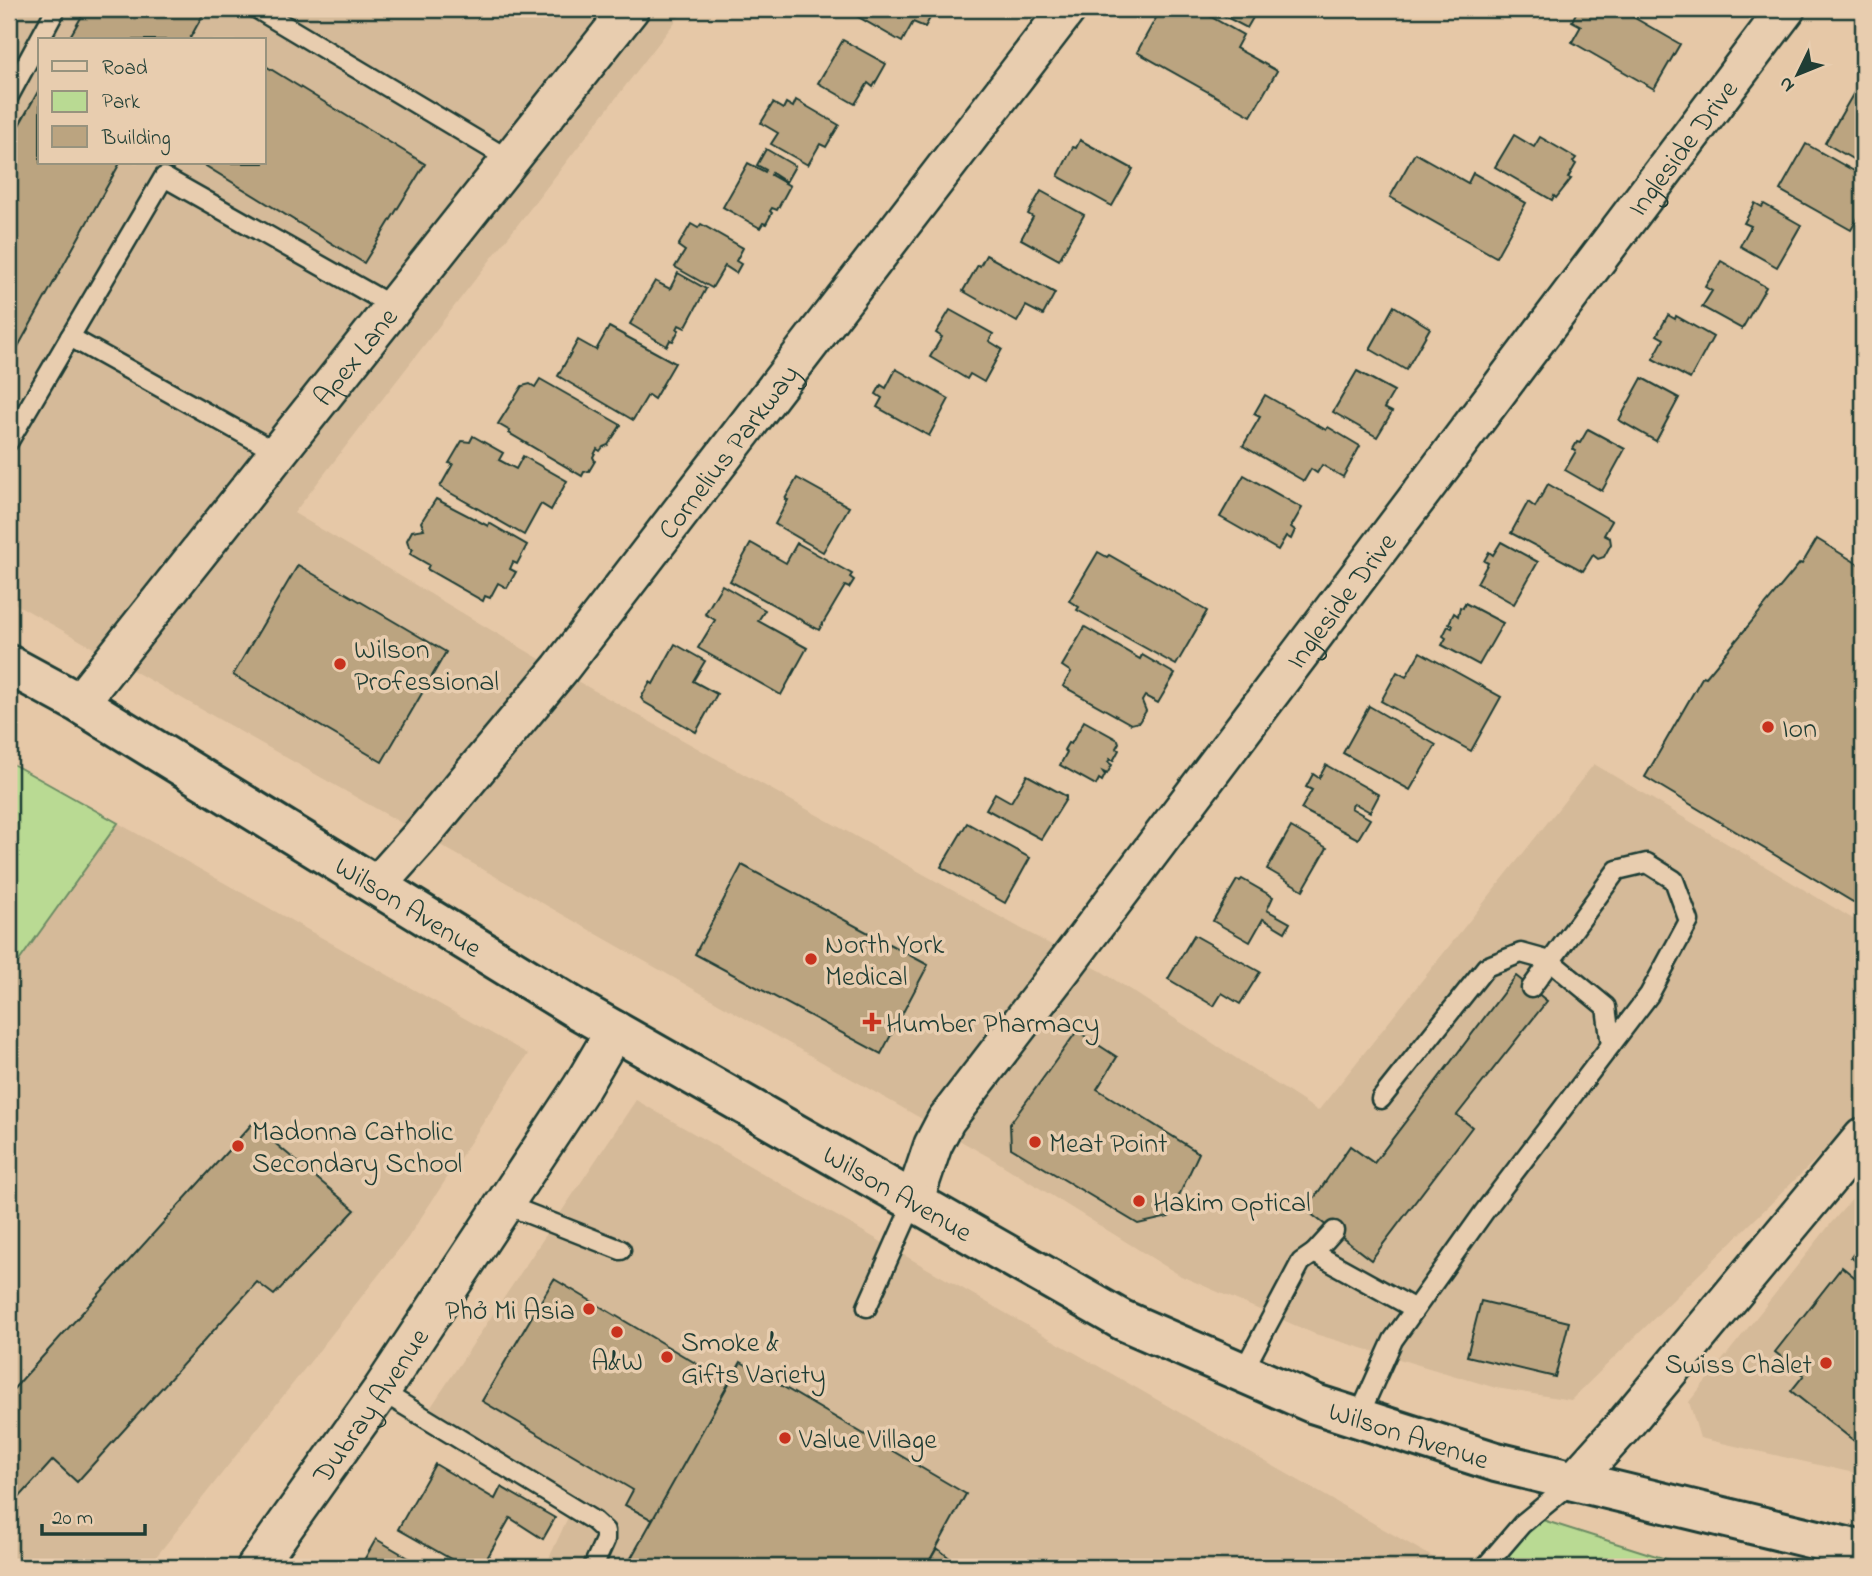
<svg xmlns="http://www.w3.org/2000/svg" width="1872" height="1576" viewBox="0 0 1872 1576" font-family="'Indie Flower',sans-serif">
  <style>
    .built { fill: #d5ba99; fill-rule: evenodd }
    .green { fill: #b9da93; stroke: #6c8c64; stroke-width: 2 }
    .building { fill: #bba480; stroke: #1f3d34; stroke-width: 2 }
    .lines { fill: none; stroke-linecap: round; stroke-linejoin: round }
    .service-casing { stroke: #1f3d34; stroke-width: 23 }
    .minor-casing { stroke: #1f3d34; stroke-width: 42 }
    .secondary-casing { stroke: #1f3d34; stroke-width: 44 }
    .service { stroke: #e8cdaf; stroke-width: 18 }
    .minor { stroke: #e8cdaf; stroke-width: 37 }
    .secondary { stroke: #e8cdaf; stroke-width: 38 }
    .poi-dot { fill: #c8321e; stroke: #e8cdaf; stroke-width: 2.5 }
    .labels { text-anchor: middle; stroke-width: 7; stroke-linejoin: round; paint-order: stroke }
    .street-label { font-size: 28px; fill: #1f3d34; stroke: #e8cdaf }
    .poi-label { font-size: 28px; fill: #1f3d34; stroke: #e8cdaf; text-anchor: start }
  </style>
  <rect width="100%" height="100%" fill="#e6c8a7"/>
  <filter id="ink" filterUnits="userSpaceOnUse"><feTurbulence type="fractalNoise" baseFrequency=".0143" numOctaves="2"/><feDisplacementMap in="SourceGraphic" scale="14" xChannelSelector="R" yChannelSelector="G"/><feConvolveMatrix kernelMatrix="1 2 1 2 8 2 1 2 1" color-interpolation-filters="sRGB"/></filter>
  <g filter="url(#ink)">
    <!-- built -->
    <g class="built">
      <path d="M9,9H685L294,513L577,681L1029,933L1101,971L1318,1111L1594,764L1863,925V1113L1571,1400L1496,1388L1315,1334L1181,1276L996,1161L9,600ZM40,40H264V163H40Z"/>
      <path d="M118,823L528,1054L407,1239L148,1567H9V975Z"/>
      <path d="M636,1100L916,1262L1450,1567H545L569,1515L421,1422Z"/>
      <path d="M1863,1187V1475L1700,1438L1689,1402L1832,1222Z"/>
    </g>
    <!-- green -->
    <g class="green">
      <path d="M9,762L118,823L9,975Z"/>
      <path d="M1530,1516L1691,1567H1527L1500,1551Z"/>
    </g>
    <!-- building -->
    <g class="building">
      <path d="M86,9H196L204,13L189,40H68Z"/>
      <path d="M858,9H928L925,15L930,18L925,27L913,22L902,42L855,15Z"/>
      <path d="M1161,9H1197L1243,35L1236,48L1277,71L1251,116L1137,52Z"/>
      <path d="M1211,9H1258L1247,28Z"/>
      <path d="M1578,9H1619L1680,44L1654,89L1572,42L1581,26L1572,21Z"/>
      <path d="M843,40L886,64L873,87L868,83L855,104L818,83Z"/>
      <path d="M264,65L425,164L364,263L201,163H264Z"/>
      <path d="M40,88V163H120L9,363V143Z"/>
      <path d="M1856,89L1863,93V165L1825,143Z"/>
      <path d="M796,100L839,125L826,147L820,144L808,165L771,144L778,133L761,123L773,103L783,109L786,103L793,107Z"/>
      <path d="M1514,135L1534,147L1540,137L1576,158L1573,162L1576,164L1568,178L1571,179L1556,198L1554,196L1552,200L1495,167Z"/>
      <path d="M1080,140L1133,169L1112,206L1058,176L1073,147L1076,148Z"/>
      <path d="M1806,144L1863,176V209L1851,230L1780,190Z"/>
      <path d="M766,149L795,166L786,182L772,173L771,175L790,186L777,210L772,208L770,211L772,213L766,224L763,223L760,228L723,207L748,163L765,172L766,170L757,165Z"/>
      <path d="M1415,153L1468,183L1473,173L1526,203L1496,257L1390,197Z"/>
      <path d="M1041,191L1084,215L1059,260L1021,239L1033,217L1028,214Z"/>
      <path d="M1755,203L1762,207L1764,204L1801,225L1777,267L1740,246L1751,226L1744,223Z"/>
      <path d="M691,224L698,228L701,224L743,248L736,261L741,264L736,273L725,266L712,288L675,267L685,251L678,246Z"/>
      <path d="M986,255L1055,293L1043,315L1026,306L1017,322L963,291L978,265L980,266Z"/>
      <path d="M1721,261L1766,287L1742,329L1702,307L1712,291L1705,287Z"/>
      <path d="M678,273L706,289L685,328L679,325L677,329L679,330L673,341L670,340L667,346L630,324L655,281L670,289Z"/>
      <path d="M1394,306L1430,328L1406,370L1370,349Z"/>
      <path d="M950,310L993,334L989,341L1002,349L984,382L970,374L967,379L930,357L942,337L936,333Z"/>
      <path d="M1668,315L1675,319L1676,316L1713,337L1690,379L1653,359L1664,339L1657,335Z"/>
      <path d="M609,327L675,363L654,399L648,395L633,420L558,376L578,340L596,350Z"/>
      <path d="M896,369L949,399L929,436L877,407L882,398L876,394L881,385L886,388Z"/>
      <path d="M1357,371L1394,391L1384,408L1392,412L1377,437L1333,412Z"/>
      <path d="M1642,378L1679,398L1656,441L1619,420Z"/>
      <path d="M540,379L621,425L608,445L603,447L600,451L597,449L593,457L595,461L589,471L584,472L582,476L509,433L510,431L498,424L522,386L530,384L535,387Z"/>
      <path d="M1265,395L1326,430L1328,427L1360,446L1343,477L1322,465L1317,473L1311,469L1304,481L1243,446L1260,417L1254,414Z"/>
      <path d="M1588,429L1625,449L1602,491L1565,470L1576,451L1573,449L1577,442L1580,443Z"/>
      <path d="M473,436L503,453L499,460L516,469L523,456L567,481L551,510L541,504L524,535L440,487L453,464L449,463L462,441L470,442Z"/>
      <path d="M1244,475L1302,508L1291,527L1295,530L1291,539L1286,536L1278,550L1220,517Z"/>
      <path d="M797,478L849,507L823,552L775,524L788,500L785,499Z"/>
      <path d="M1548,484L1612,521L1604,535L1610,538L1611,544L1604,557L1598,559L1593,555L1583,571L1511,533L1528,502L1535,507Z"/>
      <path d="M436,499L488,526L489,523L527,545L517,564L513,562L510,569L516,572L507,588L498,583L490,598L485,596L483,601L427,569L429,565L410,554L413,549L409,547L407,540L412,531L424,529L421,522Z"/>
      <path d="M1817,539L1863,567V908L1645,777L1703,676L1706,677L1800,563L1802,564Z"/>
      <path d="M1501,542L1538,562L1514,604L1477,583L1488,563L1484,561L1489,552L1493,555Z"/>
      <path d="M751,543L786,563L797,543L852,574L850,577L854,580L849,588L845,586L819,630L730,581Z"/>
      <path d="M1098,552L1107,557L1109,555L1207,611L1176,665L1077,610L1079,607L1069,601Z"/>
      <path d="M298,565L446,652L382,762L233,675Z"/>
      <path d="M722,585L765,610L758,621L807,648L781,695L698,648L715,620L705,614Z"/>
      <path d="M1465,603L1503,623L1479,665L1442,645L1446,638L1443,636L1448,626L1452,628L1453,625L1449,623L1454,613L1458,616L1460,607L1463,608Z"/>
      <path d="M1085,627L1140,659L1142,655L1175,674L1158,703L1145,696L1142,701L1146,711L1139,722L1131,724L1063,686L1071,672L1062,666Z"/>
      <path d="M675,644L705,661L693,681L717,694L696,732L644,702L641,698L650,682L653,684Z"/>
      <path d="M1420,652L1501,697L1471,751L1381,701L1397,672L1406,677Z"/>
      <path d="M1369,706L1436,745L1410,790L1343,753Z"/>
      <path d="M1084,721L1118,740L1119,743L1116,748L1119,750L1113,761L1110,759L1108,762L1112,765L1107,774L1103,772L1105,775L1102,781L1099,779L1096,785L1060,765L1067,752L1064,750L1068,743L1071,744Z"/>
      <path d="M1326,765L1379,795L1370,812L1354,803L1351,808L1370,819L1358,839L1301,809L1312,790L1306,787L1313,774L1319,778Z"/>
      <path d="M1027,775L1066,796V799L1041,839L986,809L995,793L1011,802Z"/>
      <path d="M967,823L1030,858L1005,903L941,867Z"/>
      <path d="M1291,827L1327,848L1303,890L1267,869Z"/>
      <path d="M742,865L928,965L881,1054L695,954Z"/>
      <path d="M1242,879L1273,897L1267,910L1290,923L1285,932L1263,919L1250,942L1213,921L1237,880L1240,881Z"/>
      <path d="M1194,935L1260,972L1240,1004L1222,993L1214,1006L1168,979Z"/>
      <path d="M1516,976L1547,1001L1457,1115L1472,1127L1371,1260L1306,1210L1350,1146L1374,1163Z"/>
      <path d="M1077,1031L1117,1057L1097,1089L1199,1153L1169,1217L1138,1224L1011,1148L1010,1124Z"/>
      <path d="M252,1124L355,1210L274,1295L257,1282L77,1482L53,1460L9,1509V1394Z"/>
      <path d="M1863,1242V1267L1851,1257Z"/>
      <path d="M1842,1267L1863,1284V1448L1791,1391L1804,1375L1775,1352Z"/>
      <path d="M554,1279L729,1383L654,1521L625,1505L633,1490L482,1401Z"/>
      <path d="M1481,1301L1569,1322L1555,1377L1467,1356Z"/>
      <path d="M741,1362L966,1494L926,1567H626Z"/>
      <path d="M435,1464L495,1499L501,1487L555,1518L543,1539L510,1518L482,1567H465L398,1529Z"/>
      <path d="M376,1539L424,1567H360Z"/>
      <path d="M937,1548L961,1567H926Z"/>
    </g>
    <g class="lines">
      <defs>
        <g id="service">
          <path d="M257,9L510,160"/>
          <path d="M9,96L56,9"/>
          <path d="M70,337L278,453"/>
          <path d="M9,441L164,177L394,307"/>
          <path d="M1381,1099L1486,967L1521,953L1550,961L1606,1007L1611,1045"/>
          <path d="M504,1204L621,1250"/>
          <path d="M1314,1253L1415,1309"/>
          <path d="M867,1307L914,1201"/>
          <path d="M1242,1373L1301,1262L1314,1253L1334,1231"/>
          <path d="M381,1391L594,1521L605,1531V1540L593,1567"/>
          <path d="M1358,1418L1393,1340L1484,1212L1649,995L1689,921L1674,880L1647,863L1617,870L1531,988"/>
          <path d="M1485,1567L1522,1524L1573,1482"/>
        </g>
        <g id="minor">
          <path id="s1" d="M79,703L630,9"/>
          <path id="s2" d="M377,885L420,837L560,669L1067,9"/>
          <path id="s3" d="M914,1201L933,1145L946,1120L1069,960L1786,9"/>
          <path d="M1574,1481L1626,1423L1863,1137"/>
          <path id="s4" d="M256,1567L381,1391L581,1088L615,1030"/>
        </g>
        <g id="secondary">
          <path id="s5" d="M9,665L79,703L575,1008L1122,1320L1315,1404L1496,1462L1863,1551"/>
        </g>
      </defs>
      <!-- service casing -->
      <use href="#service" class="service-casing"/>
      <!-- minor casing -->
      <use href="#minor" class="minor-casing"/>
      <!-- secondary casing -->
      <use href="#secondary" class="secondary-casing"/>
      <!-- service -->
      <use href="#service" class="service"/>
      <!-- minor -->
      <use href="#minor" class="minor"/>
      <!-- secondary -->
      <use href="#secondary" class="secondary"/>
    </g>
  </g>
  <!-- markers -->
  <g class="poi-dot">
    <circle cx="340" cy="664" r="7"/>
    <circle cx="1768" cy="727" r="7"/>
    <circle cx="811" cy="959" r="7"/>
    <path d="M868.5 1011.5h7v7h7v7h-7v7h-7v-7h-7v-7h7z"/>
    <circle cx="1035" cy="1142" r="7"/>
    <circle cx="238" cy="1146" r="7"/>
    <circle cx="1139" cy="1201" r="7"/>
    <circle cx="589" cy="1309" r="7"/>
    <circle cx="617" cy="1332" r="7"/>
    <circle cx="667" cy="1357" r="7"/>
    <circle cx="1826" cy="1363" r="7"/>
    <circle cx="785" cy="1438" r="7"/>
  </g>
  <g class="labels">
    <!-- street labels -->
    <g class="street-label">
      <text dy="10" stroke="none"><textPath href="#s3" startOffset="1307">Ingleside Drive</textPath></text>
      <text dy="10" stroke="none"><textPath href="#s1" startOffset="443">Apex Lane</textPath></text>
      <text dy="10" stroke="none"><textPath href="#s2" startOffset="558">Cornelius Parkway</textPath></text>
      <text dy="10" stroke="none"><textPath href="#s3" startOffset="740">Ingleside Drive</textPath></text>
      <text dy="10" stroke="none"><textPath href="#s5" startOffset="467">Wilson Avenue</textPath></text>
      <text dy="10" stroke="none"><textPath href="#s5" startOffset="1034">Wilson Avenue</textPath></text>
      <text dy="10" stroke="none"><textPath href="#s4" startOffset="198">Dubray Avenue</textPath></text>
      <text dy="10" stroke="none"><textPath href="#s5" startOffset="1601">Wilson Avenue</textPath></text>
    </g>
    <!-- poi labels -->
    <g class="poi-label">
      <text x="354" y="658">Wilson<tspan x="354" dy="32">Professional</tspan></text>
      <text x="1782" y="737">Ion</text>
      <text x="825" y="953">North York<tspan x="825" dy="32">Medical</tspan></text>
      <text x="886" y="1032">Humber Pharmacy</text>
      <text x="252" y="1140">Madonna Catholic<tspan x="252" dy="32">Secondary School</tspan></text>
      <text x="1049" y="1152">Meat Point</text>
      <text x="1153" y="1211">Hakim Optical</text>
      <text x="575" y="1319" text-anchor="end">Phở Mi Asia</text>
      <text x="681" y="1351">Smoke &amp;<tspan x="681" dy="32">Gifts Variety</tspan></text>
      <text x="617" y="1370" text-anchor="middle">A&amp;W</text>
      <text x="1812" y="1373" text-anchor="end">Swiss Chalet</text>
      <text x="799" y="1448">Value Village</text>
    </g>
  </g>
  <!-- margin -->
  <rect width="1872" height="1576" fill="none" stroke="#e8cdaf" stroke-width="35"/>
  <rect x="18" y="18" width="1837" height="1541" fill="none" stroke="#1f3d34" stroke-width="2.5" filter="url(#ink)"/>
  <!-- legend -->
  <rect x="38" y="38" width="228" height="126" fill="#e8cdaf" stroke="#98937e" stroke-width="2"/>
  <rect x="52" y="61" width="35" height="10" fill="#e8cdaf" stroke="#98937e" stroke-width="2"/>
  <text x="102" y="74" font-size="21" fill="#1f3d34">Road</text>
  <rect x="52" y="91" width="35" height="21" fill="#b9da93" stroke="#98937e" stroke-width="2"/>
  <text x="102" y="108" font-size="21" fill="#1f3d34">Park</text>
  <rect x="52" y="126" width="35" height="21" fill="#bba480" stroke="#98937e" stroke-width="2"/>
  <text x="102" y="144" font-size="21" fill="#1f3d34">Building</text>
  <!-- north arrow -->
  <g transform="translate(1798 74) rotate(227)" stroke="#e8cdaf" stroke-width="5" paint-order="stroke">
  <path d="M0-5L12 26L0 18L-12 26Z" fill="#1f3d34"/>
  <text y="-10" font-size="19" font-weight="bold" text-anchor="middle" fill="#1f3d34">N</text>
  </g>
  <!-- scale -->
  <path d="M42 1524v10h103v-10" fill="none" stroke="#1f3d34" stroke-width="3.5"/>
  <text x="52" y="1524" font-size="21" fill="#1f3d34" stroke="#e8cdaf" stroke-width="5" paint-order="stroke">20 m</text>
</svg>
